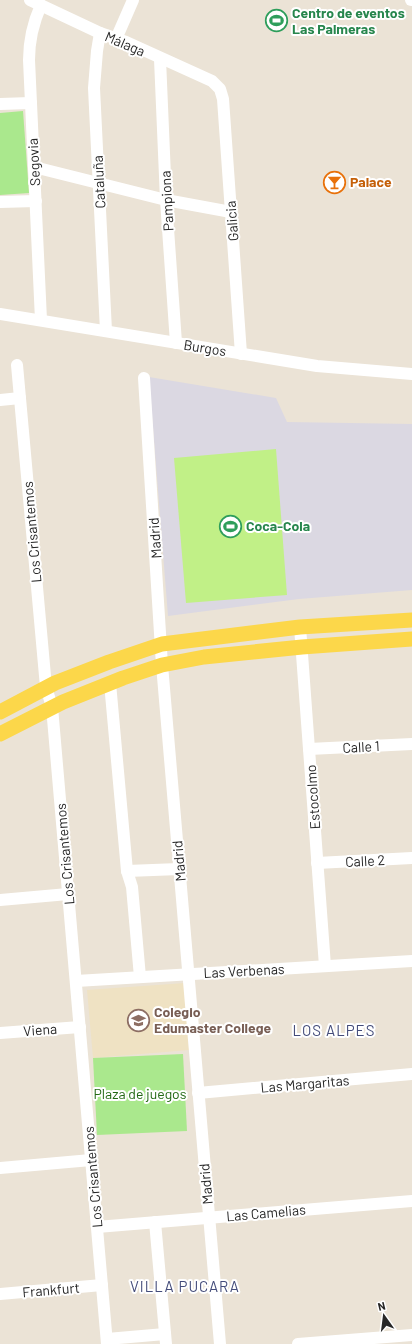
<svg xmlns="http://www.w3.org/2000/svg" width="412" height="1344" viewBox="0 0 412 1344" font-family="Barlow,sans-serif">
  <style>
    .industrial { fill: #dbd8e2 }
    .education { fill: #efe2c3 }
    .green { fill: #aae88d }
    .pitch { fill: #c1f087 }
    .water { fill: #5ecbf8 }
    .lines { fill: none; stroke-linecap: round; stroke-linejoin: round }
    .minor { stroke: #fff; stroke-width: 12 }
    .major { stroke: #fcd74a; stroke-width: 15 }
    .labels { text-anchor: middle; stroke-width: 4; stroke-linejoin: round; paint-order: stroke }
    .leisure-label { font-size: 14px; font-weight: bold; fill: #27864d; stroke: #fff; text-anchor: start }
    .street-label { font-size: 14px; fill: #272727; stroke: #fff }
    .food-label { font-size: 14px; font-weight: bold; fill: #c56008; stroke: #fff; text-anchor: start }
    .education-label { font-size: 14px; font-weight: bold; fill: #785e54; stroke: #fff; text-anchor: start }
    .park-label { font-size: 14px; fill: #226813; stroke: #fff }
    .neighbourhood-label { font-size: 15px; letter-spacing: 1px; fill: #444c7a; stroke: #fff }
  </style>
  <rect width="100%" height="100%" fill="#ebe3d6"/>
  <!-- industrial -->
  <path class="industrial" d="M149,377L276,398L287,422L412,424V590L299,599L168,616Z"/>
  <!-- education -->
  <path class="education" d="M185,983L189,1050L93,1058L87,990Z"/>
  <!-- green -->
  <g class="green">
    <path d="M23,111L29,193L0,195V113Z"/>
    <path d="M183,1054L187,1131L97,1135L93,1058Z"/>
  </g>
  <!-- pitch -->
  <path class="pitch" d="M276,449L287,595L186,603L174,458Z"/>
  <!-- water -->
  <path class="water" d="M268,13L283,20L285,22L284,26L281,28L265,20Z"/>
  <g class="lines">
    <!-- minor -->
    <g class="minor">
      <path d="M30,0L100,33L126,42L212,81L220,89L223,99L241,354"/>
      <path d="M411,0H412"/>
      <path d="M41,5C33,23 29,40 29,60L41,320"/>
      <path d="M100,33L97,51L94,88L106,331"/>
      <path d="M116,39L133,0"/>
      <path d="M160,59L166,200L176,343"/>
      <path d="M0,104L31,103"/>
      <path d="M34,167L166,200L231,212"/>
      <path d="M0,202L36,201"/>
      <path d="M0,314L317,366L412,374"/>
      <path d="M17,365L46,687L52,707L107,1344"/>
      <path d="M144,378L162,665L220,1344"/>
      <path d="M0,400L20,398"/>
      <path d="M300,627L325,966"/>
      <path d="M110,683L127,871L132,887L140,977"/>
      <path d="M309,749L412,744"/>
      <path d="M317,863L412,858"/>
      <path d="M127,871L179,869"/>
      <path d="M0,900L68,894"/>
      <path d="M76,981L412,961"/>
      <path d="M0,1033L80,1027"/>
      <path d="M198,1093L412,1074"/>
      <path d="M0,1168L91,1160"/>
      <path d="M155,1222L166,1344"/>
      <path d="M97,1227L412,1201"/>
      <path d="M0,1294L102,1285"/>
      <path d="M107,1339L165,1334"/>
      <path d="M298,1344L412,1335"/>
    </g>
    <!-- major -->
    <g class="major">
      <path d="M0,712L55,683L109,662L162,644L300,627L412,620"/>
      <path d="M0,734L63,702L123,678L162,665L204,657L302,647L412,639"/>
    </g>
  </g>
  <!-- icons -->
  <defs>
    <symbol id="stadium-ring" viewBox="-11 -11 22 22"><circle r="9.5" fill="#fff" stroke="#2e9e5b" stroke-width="1.5"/><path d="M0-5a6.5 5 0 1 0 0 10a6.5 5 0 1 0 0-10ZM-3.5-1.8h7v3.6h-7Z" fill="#2e9e5b"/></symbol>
    <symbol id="bar-ring" viewBox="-11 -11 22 22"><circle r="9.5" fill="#fff" stroke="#e8710a" stroke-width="1.5"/><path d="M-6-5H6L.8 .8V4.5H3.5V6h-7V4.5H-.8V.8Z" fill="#e8710a"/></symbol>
    <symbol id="school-ring" viewBox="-11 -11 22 22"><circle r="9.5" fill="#fff" stroke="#8d6e63" stroke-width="1.5"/><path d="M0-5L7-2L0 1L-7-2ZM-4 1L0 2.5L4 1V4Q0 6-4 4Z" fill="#8d6e63"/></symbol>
  </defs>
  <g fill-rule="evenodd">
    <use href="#stadium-ring" x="264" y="8" width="25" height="25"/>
    <use href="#bar-ring" x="322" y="170" width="25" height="25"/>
    <use href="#stadium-ring" x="218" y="514" width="25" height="25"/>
    <use href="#school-ring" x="126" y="1008" width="25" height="25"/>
  </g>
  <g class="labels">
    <!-- leisure labels -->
    <g class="leisure-label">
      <text x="292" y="18">Centro de eventos<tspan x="292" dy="16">Las Palmeras</tspan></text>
      <text x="246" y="531">Coca-Cola</text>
    </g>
    <!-- street labels -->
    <g class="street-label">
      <text transform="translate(125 44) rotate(23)" y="5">Málaga</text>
      <text transform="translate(34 162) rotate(-93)" y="5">Segovia</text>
      <text transform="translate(99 182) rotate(-93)" y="5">Cataluña</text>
      <text transform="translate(167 201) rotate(-93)" y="5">Pampiona</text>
      <text transform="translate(232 221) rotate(-94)" y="5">Galicia</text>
      <text transform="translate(205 348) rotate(9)" y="5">Burgos</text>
      <text transform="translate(32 532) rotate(-95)" y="5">Los Crisantemos</text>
      <text transform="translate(155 538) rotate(-94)" y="5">Madrid</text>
      <text transform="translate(361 747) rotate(-3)" y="5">Calle 1</text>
      <text transform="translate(313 797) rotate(-94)" y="5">Estocolmo</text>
      <text transform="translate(65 854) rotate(-95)" y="5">Los Crisantemos</text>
      <text transform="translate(179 861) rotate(-95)" y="5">Madrid</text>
      <text transform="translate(365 861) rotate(-3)" y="5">Calle 2</text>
      <text transform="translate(244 971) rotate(-3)" y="5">Las Verbenas</text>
      <text transform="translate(40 1030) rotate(-4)" y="5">Viena</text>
      <text transform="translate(305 1084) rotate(-5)" y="5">Las Margaritas</text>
      <text transform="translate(93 1177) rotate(-95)" y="5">Los Crisantemos</text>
      <text transform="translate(206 1184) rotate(-95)" y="5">Madrid</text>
      <text transform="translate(266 1213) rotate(-5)" y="5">Las Camelias</text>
      <text transform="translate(51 1290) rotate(-5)" y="5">Frankfurt</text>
    </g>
    <!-- food labels -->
    <g class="food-label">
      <text x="350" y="187">Palace</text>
    </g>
    <!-- education labels -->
    <g class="education-label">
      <text x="154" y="1017">Colegio<tspan x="154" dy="16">Edumaster College</tspan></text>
    </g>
    <!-- park labels -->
    <g class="park-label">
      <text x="140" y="1099">Plaza de juegos</text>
    </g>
    <!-- neighbourhood labels -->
    <g class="neighbourhood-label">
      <text x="334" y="1036">LOS ALPES</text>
      <text x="185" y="1292">VILLA PUCARA</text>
    </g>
  </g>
  <!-- north arrow -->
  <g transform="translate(384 1316) rotate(346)" stroke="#ffffff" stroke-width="3" paint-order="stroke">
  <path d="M0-3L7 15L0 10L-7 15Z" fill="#272727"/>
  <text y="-6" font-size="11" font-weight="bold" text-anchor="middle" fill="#272727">N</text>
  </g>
</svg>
